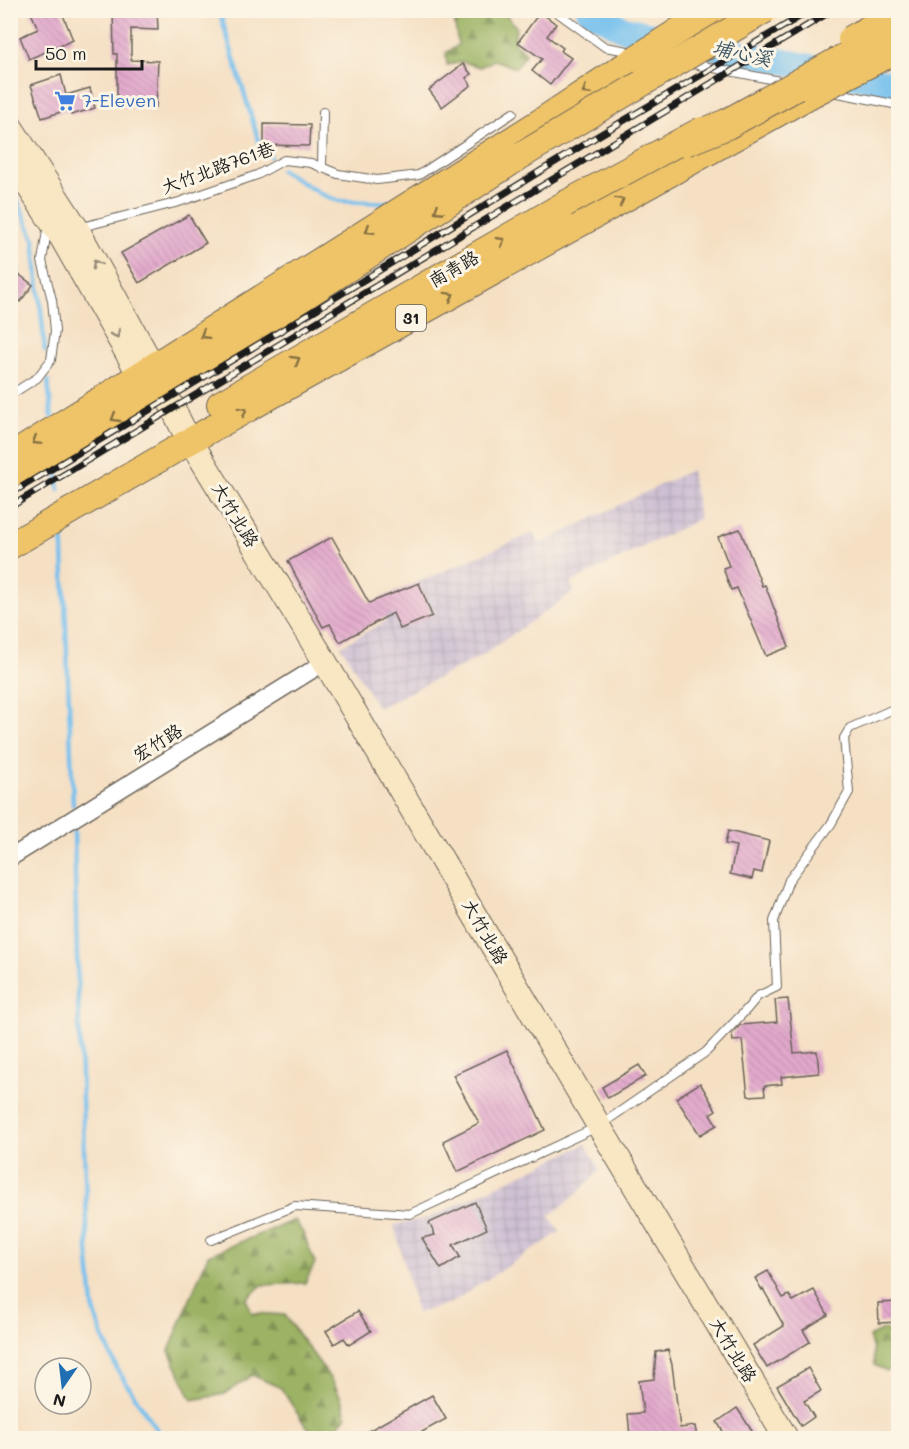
<svg xmlns="http://www.w3.org/2000/svg" width="909" height="1449" viewBox="0 0 909 1449" font-family="Mali,'LXGW WenKai TC',sans-serif">
  <style>
    .industrial { fill: url(#industrial-grid) }
    .forest { fill: url(#forest-firs); stroke: #5c6840; stroke-width: 1.5 }
    .lines { fill: none; stroke-linecap: round; stroke-linejoin: round }
    .stream { stroke: #74c0ee; stroke-width: 4.5 }
    .river { stroke: #74c0ee; stroke-width: 26 }
    .building { fill: url(#building-back-hatch) }
    .lane-casing { stroke: #686157; stroke-width: 10 }
    .street-casing { stroke: #686157; stroke-width: 19 }
    .secondary-casing { stroke: #686157; stroke-width: 26 }
    .primary-casing { stroke: #686157; stroke-width: 28 }
    .highway-casing { stroke: #686157; stroke-width: 32 }
    .lane { stroke: #fff; stroke-width: 8 }
    .street { stroke: #fff; stroke-width: 16 }
    .secondary { stroke: #f9e7c3; stroke-width: 24 }
    .primary { stroke: #efc469; stroke-width: 26 }
    .highway { stroke: #efc469; stroke-width: 30 }
    .rail-casing { stroke: #1c1c1c; stroke-width: 7 }
    .rail { stroke: #fcf5e5; stroke-width: 4.5; stroke-dasharray: 14; stroke-linecap: butt }
    .primary-bridge-casing { stroke: #686157; stroke-width: 28; stroke-linecap: butt }
    .highway-bridge-casing { stroke: #686157; stroke-width: 32; stroke-linecap: butt }
    .primary-bridge { stroke: #efc469; stroke-width: 26 }
    .highway-bridge { stroke: #efc469; stroke-width: 30 }
    .oneway { stroke: #867042 }
    .oneway2 { stroke: #968c78 }
    .labels { text-anchor: middle; stroke-width: 6; stroke-linejoin: round; paint-order: stroke }
    .shield { fill: #fcf5e5; stroke: #5f5d58; stroke-width: 1.5 }
    .shield-label { font-size: 16px; font-weight: bold; fill: #1c1c1c }
    .shop-label { font-size: 18px; fill: #366cbe; stroke: #fcf5e5; text-anchor: start }
    .street-label { font-size: 18px; fill: #1c1c1c; stroke: #fcf5e5 }
    .water-label { font-size: 20px; font-style: italic; fill: #3b5566; stroke: #fcf5e5 }
  </style>
  <defs>
    <pattern id="industrial-grid" width="8" height="8" patternUnits="userSpaceOnUse" patternTransform="scale(1.5)"><rect width="8" height="8" fill="#ccbed3"/><path d="M0 4h8M4 0v8" fill="none" stroke="#afa3b5"/></pattern>
    <pattern id="forest-firs" width="22" height="20" patternUnits="userSpaceOnUse" patternTransform="scale(1.5)"><rect width="22" height="20" fill="#9cb365"/><path d="M5 1l3.5 6h-7zM16 11l3.5 6h-7z" fill="#7e9152"/></pattern>
    <pattern id="building-back-hatch" width="6" height="6" patternUnits="userSpaceOnUse" patternTransform="scale(1.5)"><rect width="6" height="6" fill="#e2a9cc"/><path d="M-1 5l2 2M0 0l6 6M5-1l2 2" fill="none" stroke="#c191af"/></pattern>
  </defs>
  <rect width="100%" height="100%" fill="#fcf5e5"/>
  <filter id="ink" filterUnits="userSpaceOnUse"><feTurbulence type="fractalNoise" baseFrequency=".0167" numOctaves="2"/><feDisplacementMap in="SourceGraphic" scale="12" xChannelSelector="R" yChannelSelector="G"/><feConvolveMatrix kernelMatrix="1 2 1 2 8 2 1 2 1" color-interpolation-filters="sRGB"/></filter>
  <filter id="wash" filterUnits="userSpaceOnUse"><feTurbulence type="fractalNoise" baseFrequency=".008" numOctaves="4" result="noise"/><feDisplacementMap in="SourceGraphic" scale="24" xChannelSelector="R" yChannelSelector="G"/><feGaussianBlur stdDeviation="1.35" result="paint"/><feColorMatrix in="noise" values="0 0 0 0 0 0 0 0 0 0 0 0 0 0 0 0 0 1.4 0 .05"/><feComposite in="paint" operator="in"/></filter>
  <g filter="url(#wash)">
    <rect width="100%" height="100%" fill="#f5e0c4"/>
    <!-- industrial -->
    <g class="industrial">
      <path d="M691,470L699,519L570,583L575,591L480,657L378,708L341,646L386,621L376,600L533,533L540,544Z"/>
      <path d="M586,1144L600,1170L577,1194L549,1216L560,1232L451,1303L417,1313L394,1225L429,1218Z"/>
    </g>
    <!-- forest -->
    <g class="forest">
      <path d="M502,10L516,27L514,43L526,53L516,68L494,60L480,67L463,62L447,65L446,53L458,45L453,11Z"/>
      <path d="M295,1220L303,1233L315,1263L305,1283L262,1285L246,1299L252,1313L285,1315C301,1342 325,1365 339,1394C343,1401 344,1409 346,1417L336,1428L322,1438L305,1425L281,1388L252,1375L225,1394L192,1400L169,1351L208,1255Z"/>
      <path d="M883,1330H898V1363L887,1371L874,1365L873,1349L869,1337Z"/>
    </g>
    <g class="lines">
      <!-- stream -->
      <g class="stream">
        <path d="M219,10L259,142L270,156"/>
        <path d="M281,170L323,195L339,201L394,203"/>
        <path d="M10,184L34,239L45,351"/>
        <path d="M48,381L52,420"/>
        <path d="M56,463L59,490"/>
        <path d="M62,525L73,805"/>
        <path d="M74,831L78,1000L88,1249L93,1307L102,1335L117,1369L162,1438"/>
      </g>
      <!-- river -->
      <path class="river" d="M589,10L623,29L898,85"/>
    </g>
    <g id="blocks">
      <!-- building -->
      <g class="building">
        <path d="M30,10H61L73,40L29,59L20,37L38,29Z"/>
        <path d="M157,10L158,30L131,29V60L158,61L156,107H117V54H114L113,11Z"/>
        <path d="M540,12L556,24L547,36L563,48L561,51L571,58L550,85L532,71L542,59L518,42Z"/>
        <path d="M463,64L471,74L466,78L471,85L442,107L429,90Z"/>
        <path d="M61,75L66,95L90,88L95,108L71,115L70,109L42,118L31,85Z"/>
        <path d="M264,124L310,125L309,146L264,145Z"/>
        <path d="M189,215L206,243L139,283L121,253Z"/>
        <path d="M10,268L33,285L20,302L10,294Z"/>
        <path d="M740,529L762,586L765,585L789,647L766,656L737,588L731,590L723,568L729,566L718,537Z"/>
        <path d="M332,537L369,603L419,583L432,616L400,629L393,613L340,642L330,624L323,627L288,561Z"/>
        <path d="M728,831L769,841L762,873L754,871L752,879L730,874L736,846L725,844Z"/>
        <path d="M788,999L794,1053L817,1051L819,1073L781,1077L782,1084L764,1086L765,1095L748,1096L742,1040L733,1041L732,1034L740,1025L777,1022L775,1000Z"/>
        <path d="M507,1050L545,1130L457,1172L443,1141L479,1123L453,1075Z"/>
        <path d="M639,1065L646,1076L608,1098L602,1087Z"/>
        <path d="M700,1083L716,1110L710,1114L717,1125L700,1135L676,1098Z"/>
        <path d="M475,1202L487,1229L453,1245L460,1257L441,1269L422,1238L435,1235L429,1223Z"/>
        <path d="M768,1271L783,1298L789,1295L793,1301L814,1290L828,1315L803,1330L810,1342L767,1368L753,1345L784,1326L763,1289L762,1290L755,1278Z"/>
        <path d="M898,1302V1322L879,1323L878,1303Z"/>
        <path d="M358,1311L371,1331L349,1345L344,1338L334,1344L326,1331Z"/>
        <path d="M668,1350L672,1365L680,1428L695,1426L697,1438H654V1435L630,1437L628,1414L643,1413L639,1381L654,1379L656,1352Z"/>
        <path d="M808,1368L821,1391L804,1401L814,1417L801,1426L777,1386Z"/>
        <path d="M432,1395L446,1419L411,1438H356Z"/>
        <path d="M737,1408L754,1434L746,1438H727L717,1422Z"/>
      </g>
    </g>
  </g>
  <g filter="url(#ink)">
    <use href="#blocks" fill-opacity="0" stroke="#686157" stroke-width="1.5"/>
    <g class="lines">
      <defs>
        <g id="lane">
          <path d="M554,10L605,47L634,52"/>
          <path d="M688,63L785,82"/>
          <path d="M833,92L898,105"/>
          <path d="M322,168L323,112"/>
          <path d="M78,228L179,202L257,175L284,160L311,163L338,174L377,180L419,175L513,113"/>
          <path d="M10,395L37,378L51,360L55,331L52,300L42,261L48,225"/>
          <path d="M211,1240L295,1206L410,1214L599,1126L706,1052L747,1009L758,996L777,987L774,921L789,880L831,824L849,792L844,738L850,728L898,707"/>
        </g>
        <path id="street" d="M10,858L325,662"/>
        <g id="secondary">
          <path d="M10,126L77,229L153,367L182,427L325,662L599,1126L786,1438"/>
          <path d="M10,158L62,238L150,393"/>
        </g>
        <g id="primary">
          <path d="M683,28L708,10"/>
          <path d="M220,404L565,204"/>
          <path d="M10,457L540,122L635,59"/>
          <path d="M10,481L152,396L522,155"/>
          <path d="M10,546L190,441L814,93"/>
        </g>
        <path id="highway" d="M705,45L735,10"/>
      </defs>
      <!-- lane casing -->
      <use href="#lane" class="lane-casing"/>
      <!-- street casing -->
      <use href="#street" class="street-casing"/>
      <!-- secondary casing -->
      <use href="#secondary" class="secondary-casing"/>
      <!-- primary casing -->
      <use href="#primary" class="primary-casing"/>
      <!-- highway casing -->
      <use href="#highway" class="highway-casing"/>
      <!-- lane -->
      <use href="#lane" class="lane"/>
      <!-- street -->
      <use href="#street" class="street"/>
      <!-- secondary -->
      <use href="#secondary" class="secondary"/>
      <!-- primary -->
      <use href="#primary" class="primary"/>
      <!-- highway -->
      <use href="#highway" class="highway"/>
      <defs>
        <g id="rail">
          <path d="M10,494L310,313L591,140L811,10"/>
          <path d="M10,507L833,10"/>
        </g>
      </defs>
      <!-- rail casing -->
      <use href="#rail" class="rail-casing"/>
      <!-- rail -->
      <use href="#rail" class="rail"/>
      <defs>
        <g id="primary-bridge">
          <path d="M851,39L898,11"/>
          <path d="M635,59L683,28"/>
          <path d="M814,93L889,54"/>
          <path d="M522,155L765,10"/>
          <path d="M565,204L702,130"/>
        </g>
        <path id="highway-bridge" d="M685,141L727,124L898,29"/>
      </defs>
      <!-- primary-bridge casing -->
      <use href="#primary-bridge" class="primary-bridge-casing"/>
      <!-- highway-bridge casing -->
      <use href="#highway-bridge" class="highway-bridge-casing"/>
      <!-- primary-bridge -->
      <use href="#primary-bridge" class="primary-bridge"/>
      <!-- highway-bridge -->
      <use href="#highway-bridge" class="highway-bridge"/>
    </g>
    <!-- one-way arrows -->
    <defs><path id="oneway-chevron" d="M-2-3.5L2.5 0L-2 3.5" fill="none" stroke-width="1.6" stroke-linecap="round" stroke-linejoin="round" transform="scale(1.5)"/></defs>
    <g class="oneway">
      <use href="#oneway-chevron" transform="translate(586 91) rotate(146)"/>
      <use href="#oneway-chevron" transform="translate(620 201) rotate(-29)"/>
      <use href="#oneway-chevron" transform="translate(438 210) rotate(147)"/>
      <use href="#oneway-chevron" transform="translate(369 230) rotate(148)"/>
      <use href="#oneway-chevron" transform="translate(501 241) rotate(-30)"/>
      <use href="#oneway-chevron" transform="translate(450 296) rotate(-29)"/>
      <use href="#oneway-chevron" transform="translate(204 335) rotate(148)"/>
      <use href="#oneway-chevron" transform="translate(296 360) rotate(-30)"/>
      <use href="#oneway-chevron" transform="translate(243 411) rotate(-29)"/>
      <use href="#oneway-chevron" transform="translate(115 418) rotate(149)"/>
      <use href="#oneway-chevron" transform="translate(36 441) rotate(148)"/>
    </g>
    <g class="oneway2">
      <use href="#oneway-chevron" transform="translate(96 264) rotate(-119)"/>
      <use href="#oneway-chevron" transform="translate(116 334) rotate(62)"/>
    </g>
  </g>
  <!-- icons -->
  <defs>
    <symbol id="supermarket-bare" viewBox="-9 -9 18 18"><path d="M-6-5.5h2.5l.6 2H6L4.5 2H-2.5L-4.4-4H-6ZM-1.5 3.2a1.3 1.3 0 1 0 .1 0ZM3 3.2a1.3 1.3 0 1 0 .1 0Z" fill="#3f7fe0" stroke="#fcf5e5" stroke-width="2.5" paint-order="stroke"/></symbol>
  </defs>
  <g fill-rule="evenodd">
    <use href="#supermarket-bare" x="50" y="86" width="30" height="30"/>
  </g>
  <g class="labels">
    <!-- shield labels -->
    <rect class="shield" x="396" y="305" width="30" height="26" rx="4.5"/>
    <g class="shield-label">
      <text x="411" y="324">31</text>
    </g>
    <!-- shop labels -->
    <g class="shop-label">
      <text x="82" y="107">7-Eleven</text>
    </g>
    <!-- street labels -->
    <g class="street-label">
      <text transform="translate(218 168) rotate(-20)" y="6">大竹北路761巷</text>
      <text transform="translate(454 269) rotate(-30)" y="6">南青路</text>
      <text transform="translate(235 515) rotate(59)" y="6">大竹北路</text>
      <text transform="translate(158 743) rotate(-32)" y="6">宏竹路</text>
      <text transform="translate(485 932) rotate(60)" y="6">大竹北路</text>
      <text transform="translate(733 1350) rotate(59)" y="6">大竹北路</text>
    </g>
    <!-- water labels -->
    <g class="water-label">
      <text transform="translate(742 53) rotate(12)" y="7">埔心溪</text>
    </g>
  </g>
  <!-- margin -->
  <rect width="909" height="1449" fill="none" stroke="#fcf5e5" stroke-width="36"/>
  <!-- north arrow -->
  <g transform="translate(63 1386) rotate(194)"><circle r="28" fill="#fcf5e5" stroke="#a29e95" stroke-width="1.5"/>
  <path d="M0-4.5L10 22L0 15L-10 22Z" fill="#1f6fb2"/>
  <text y="-9" font-size="16" font-weight="bold" text-anchor="middle" fill="#1c1c1c">N</text>
  </g>
  <!-- scale -->
  <path d="M36 60v9h106v-9" fill="none" stroke="#1c1c1c" stroke-width="3"/>
  <text x="45" y="60" font-size="18" fill="#1c1c1c" stroke="#fcf5e5" stroke-width="4.5" paint-order="stroke">50 m</text>
</svg>
